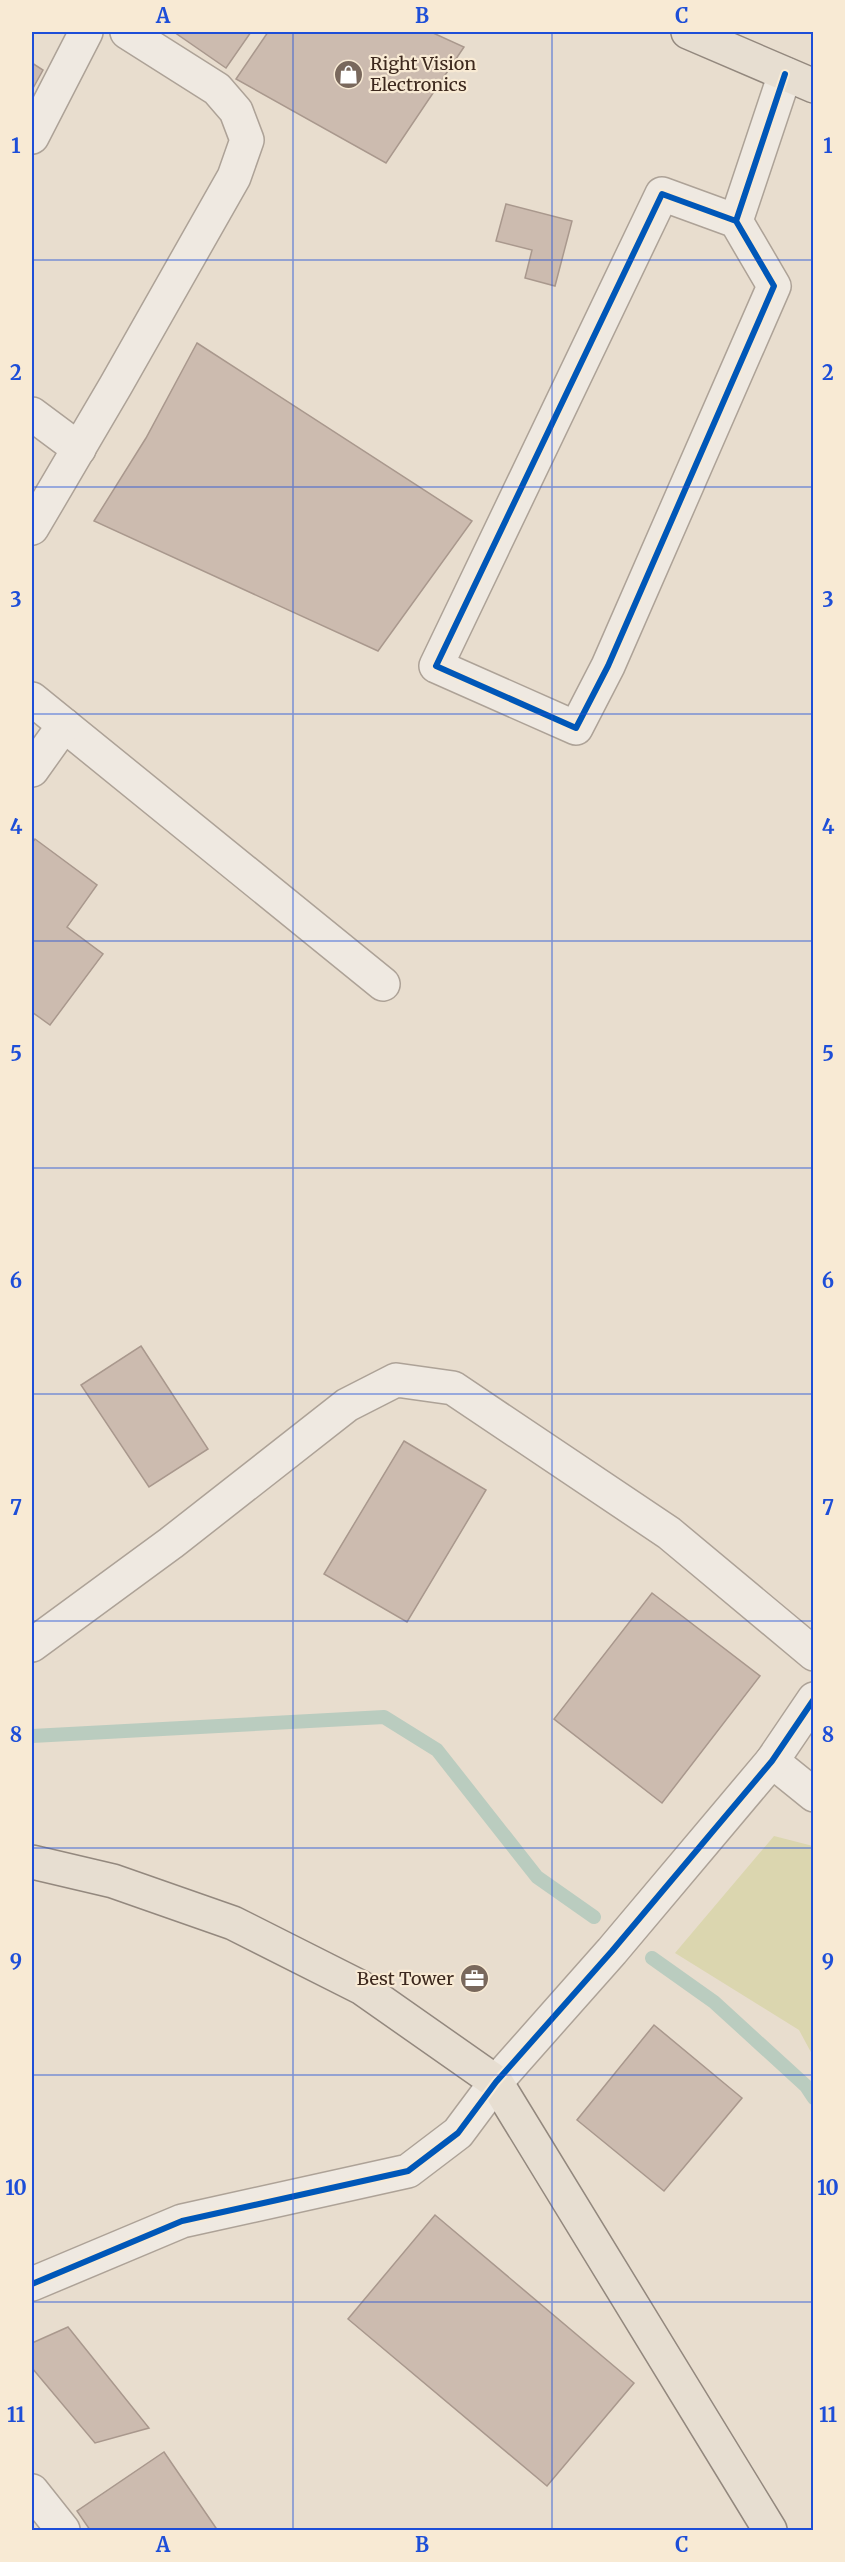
<svg xmlns="http://www.w3.org/2000/svg" width="845" height="2562" viewBox="0 0 845 2562" font-family="Merriweather,serif">
  <style>
    .green { fill: #dbd6af }
    .lines { fill: none; stroke-linecap: round; stroke-linejoin: round }
    .stream { stroke: #baccbf; stroke-width: 14 }
    .building { fill: #ccbbaf; stroke: #a9988d; stroke-width: 1.5 }
    .minor-casing { stroke: #ada297; stroke-width: 36 }
    .major-casing { stroke: #93887e; stroke-width: 36 }
    .minor { stroke: #efe9e1; stroke-width: 33 }
    .major { stroke: #e7ded1; stroke-width: 33 }
    .cycleway-casing { stroke: #f8ead4; stroke-width: 10 }
    .cycleway { stroke: #0057b8; stroke-width: 6 }
    .grid { fill: none; stroke: #1d4ed8; stroke-width: 1.5; stroke-opacity: 0.55 }
    .labels { text-anchor: middle; stroke-width: 4.5; stroke-linejoin: round; paint-order: stroke }
    .poi-label { font-size: 18px; fill: #3d291e; stroke: #f8ead4; text-anchor: start }
    .neatline { fill: none; stroke: #1d4ed8; stroke-width: 2 }
    .grid-label { font-size: 20px; text-anchor: middle; font-weight: bold; fill: #1d4ed8 }
  </style>
  <rect width="100%" height="100%" fill="#e8ddce"/>
  <!-- green -->
  <path class="green" d="M774,1836L813,1846V2056L799,2030L675,1953Z"/>
  <g class="lines">
    <!-- stream -->
    <g class="stream">
      <path d="M32,1736L384,1717L437,1750L537,1877L594,1917"/>
      <path d="M652,1958L714,2002L806,2086L814,2098"/>
    </g>
  </g>
  <!-- building -->
  <g class="building">
    <path d="M174,32H251L226,68Z"/>
    <path d="M268,32H431L464,47L386,163L236,79Z"/>
    <path d="M32,63L43,70L32,90Z"/>
    <path d="M506,204L572,221L555,286L525,278L532,250L496,241Z"/>
    <path d="M197,343L472,521L378,651L94,521L146,438Z"/>
    <path d="M35,839L97,885L67,927L103,954L50,1025L32,1012V843Z"/>
    <path d="M141,1346L208,1449L149,1487L81,1385Z"/>
    <path d="M404,1441L486,1490L407,1622L324,1574Z"/>
    <path d="M652,1593L760,1676L662,1803L554,1719Z"/>
    <path d="M654,2025L742,2098L664,2191L577,2120Z"/>
    <path d="M435,2215L634,2383L547,2486L348,2319Z"/>
    <path d="M68,2327L149,2428L95,2443L32,2368V2343Z"/>
    <path d="M164,2452L216,2528L212,2530H90L77,2511Z"/>
  </g>
  <g class="lines">
    <defs>
      <g id="minor">
        <path d="M32,137L86,32"/>
        <path d="M736,221L662,194L436,666L576,728L608,666L774,286L736,221L785,74"/>
        <path d="M32,414L79,449"/>
        <path d="M32,528L116,385L234,177L247,140L236,111L217,89L127,32"/>
        <path d="M32,699L383,984"/>
        <path d="M32,770L64,725"/>
        <path d="M32,1645L171,1543L347,1405L396,1380L453,1388L669,1533L814,1654"/>
        <path d="M772,1761L814,1795"/>
        <path d="M32,2284L182,2221L408,2171L458,2133L496,2082L612,1951L772,1761L814,1699"/>
        <path d="M32,2491L63,2530"/>
      </g>
      <g id="major">
        <path d="M688,32L814,86"/>
        <path d="M32,1862L113,1881L233,1923L362,1988L496,2082L770,2530"/>
      </g>
    </defs>
    <!-- minor casing -->
    <use href="#minor" class="minor-casing"/>
    <!-- major casing -->
    <use href="#major" class="major-casing"/>
    <!-- minor -->
    <use href="#minor" class="minor"/>
    <!-- major -->
    <use href="#major" class="major"/>
    <defs>
      <g id="cycleway">
        <path d="M736,221L662,194L436,666L576,728L608,666L774,286L736,221L785,74"/>
        <path d="M32,2284L182,2221L408,2171L458,2133L496,2082L612,1951L772,1761L814,1699"/>
      </g>
    </defs>
    <!-- cycleway casing -->
    <use href="#cycleway" class="cycleway-casing"/>
    <!-- cycleway -->
    <use href="#cycleway" class="cycleway"/>
  </g>
  <!-- grid -->
  <path class="grid" d="M293,32V2530M552,32V2530M32,260H814M32,487H814M32,714H814M32,941H814M32,1168H814M32,1394H814M32,1621H814M32,1848H814M32,2075H814M32,2302H814"/>
  <!-- icons -->
  <defs>
    <symbol id="shop-disc" viewBox="-11 -11 22 22"><circle r="9.5" fill="#79685c" stroke="#f8ead4"/><path d="M-5-2.5h2.3a2.7 3.5 0 0 1 5.4 0H5L5.5 6h-11ZM-1.5-2.5h3a1.5 2.3 0 0 0-3 0Z" fill="#fff"/></symbol>
    <symbol id="office-disc" viewBox="-11 -11 22 22"><circle r="9.5" fill="#79685c" stroke="#f8ead4"/><path d="M-6-3h4V-5.5h4V-3h4V5H-6ZM-1-4.5V-3h2v-1.5ZM-6 0V1H6V0Z" fill="#fff"/></symbol>
  </defs>
  <g fill-rule="evenodd">
    <use href="#shop-disc" x="332" y="58" width="33" height="33"/>
    <use href="#office-disc" x="458" y="1962" width="33" height="33"/>
  </g>
  <g class="labels">
    <!-- poi labels -->
    <g class="poi-label">
      <text x="370" y="70">Right Vision<tspan x="370" dy="21">Electronics</tspan></text>
      <text x="454" y="1985" text-anchor="end">Best Tower</text>
    </g>
  </g>
  <!-- border -->
  <rect width="845" height="2562" fill="none" stroke="#f8ead4" stroke-width="66"/>
  <rect x="33" y="33" width="779" height="2496" class="neatline"/>
  <g class="grid-label">
    <text x="163" y="23">A</text>
    <text x="422" y="23">B</text>
    <text x="682" y="23">C</text>
    <text x="16" y="153">1</text>
    <text x="828" y="153">1</text>
    <text x="16" y="380">2</text>
    <text x="828" y="380">2</text>
    <text x="16" y="607">3</text>
    <text x="828" y="607">3</text>
    <text x="16" y="834">4</text>
    <text x="828" y="834">4</text>
    <text x="16" y="1061">5</text>
    <text x="828" y="1061">5</text>
    <text x="16" y="1288">6</text>
    <text x="828" y="1288">6</text>
    <text x="16" y="1515">7</text>
    <text x="828" y="1515">7</text>
    <text x="16" y="1742">8</text>
    <text x="828" y="1742">8</text>
    <text x="16" y="1969">9</text>
    <text x="828" y="1969">9</text>
    <text x="16" y="2195">10</text>
    <text x="828" y="2195">10</text>
    <text x="16" y="2422">11</text>
    <text x="828" y="2422">11</text>
    <text x="163" y="2552">A</text>
    <text x="422" y="2552">B</text>
    <text x="682" y="2552">C</text>
  </g>
</svg>
